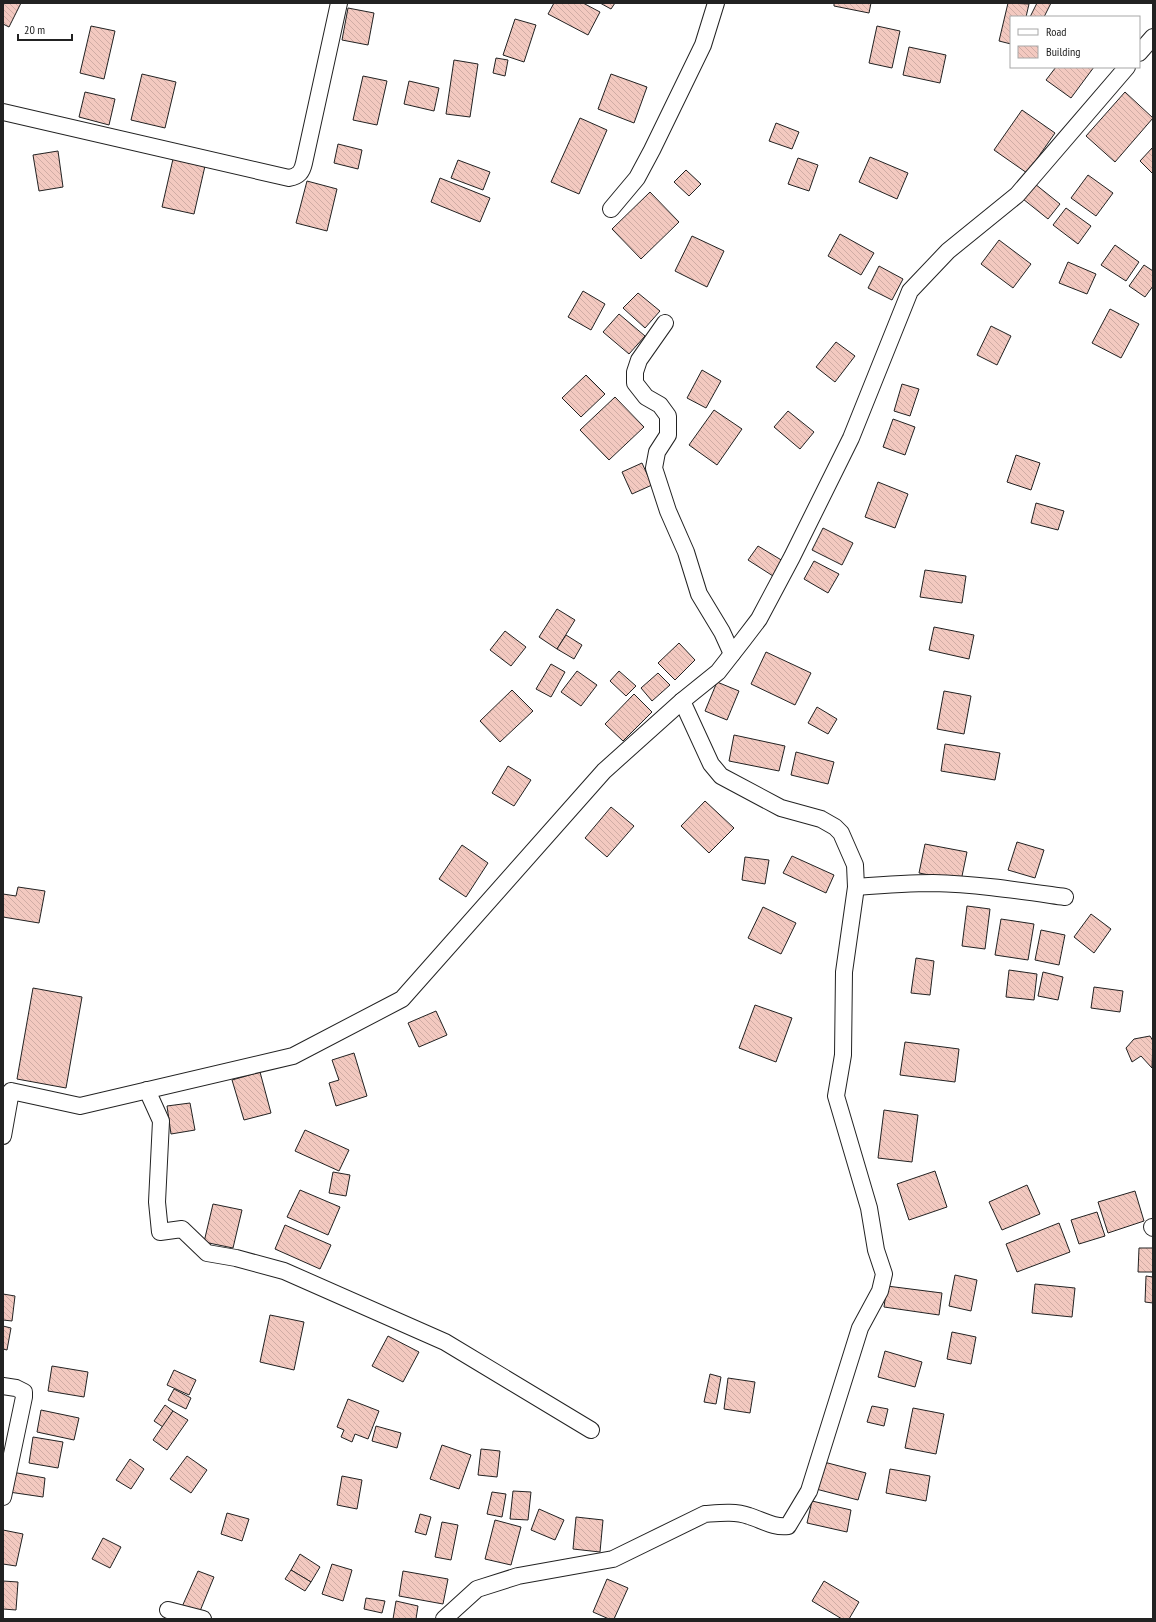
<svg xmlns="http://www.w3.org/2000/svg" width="1156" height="1622" viewBox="0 0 1156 1622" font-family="'PT Sans Narrow',sans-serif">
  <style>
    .building { fill: url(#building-back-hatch); stroke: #222 }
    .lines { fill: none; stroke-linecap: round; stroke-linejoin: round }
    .minor-casing { stroke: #222; stroke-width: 18 }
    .minor { stroke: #fff; stroke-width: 16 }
  </style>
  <defs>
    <pattern id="building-back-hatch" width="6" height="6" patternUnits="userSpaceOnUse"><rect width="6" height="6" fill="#f3c9c0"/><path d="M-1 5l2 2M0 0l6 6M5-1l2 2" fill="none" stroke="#d0aca5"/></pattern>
  </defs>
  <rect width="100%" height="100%" fill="#fff"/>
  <!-- building -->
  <g class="building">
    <path d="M3,3H21L9,27L3,24Z"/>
    <path d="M554,3H583L600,12L588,35L548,14Z"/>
    <path d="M600,3H615L611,9Z"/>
    <path d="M834,3H871L869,13L834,6Z"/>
    <path d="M1008,3L1029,4L1026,17H1011V44L999,41Z"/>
    <path d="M1037,3H1051L1044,17H1030Z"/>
    <path d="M348,8L374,13L368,45L342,40Z"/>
    <path d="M515,19L536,25L524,62L503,55Z"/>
    <path d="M91,26L115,31L104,79L80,73Z"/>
    <path d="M877,26L900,31L892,68L869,63Z"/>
    <path d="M909,47L946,55L940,83L903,75Z"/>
    <path d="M496,58L508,60L505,76L493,73Z"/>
    <path d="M454,60L478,64L470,117L446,114Z"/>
    <path d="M1056,67H1094L1071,98L1046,80Z"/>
    <path d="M142,74L176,82L165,128L131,120Z"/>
    <path d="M611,74L647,87L634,123L598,109Z"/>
    <path d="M363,76L387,81L377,125L353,120Z"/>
    <path d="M409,81L439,88L434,111L404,104Z"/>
    <path d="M85,92L115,99L109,125L79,117Z"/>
    <path d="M1125,92L1153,118L1115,162L1086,136Z"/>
    <path d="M1022,110L1055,133L1027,173L994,150Z"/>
    <path d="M580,118L607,130L579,194L551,182Z"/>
    <path d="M776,123L799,132L792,149L769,141Z"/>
    <path d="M338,144L362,150L358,169L334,163Z"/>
    <path d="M1153,147V174L1140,161Z"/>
    <path d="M58,151L63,187L39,191L33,155Z"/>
    <path d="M870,157L908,173L897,199L859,182Z"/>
    <path d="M798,158L818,165L809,191L788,184Z"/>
    <path d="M173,159L205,166L194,214L162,207Z"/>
    <path d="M458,160L490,172L483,190L451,178Z"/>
    <path d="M686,170L701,184L689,196L674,182Z"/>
    <path d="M1088,175L1113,193L1096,216L1071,198Z"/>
    <path d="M440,178L490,198L480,222L431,202Z"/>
    <path d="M307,181L337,189L327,231L296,223Z"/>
    <path d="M1035,184L1060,204L1048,219L1023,199Z"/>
    <path d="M650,192L679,222L641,259L612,229Z"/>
    <path d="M1066,208L1091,226L1078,244L1053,225Z"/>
    <path d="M840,234L874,253L861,275L828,256Z"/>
    <path d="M692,236L724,251L707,287L675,271Z"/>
    <path d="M999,240L1031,264L1013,288L981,264Z"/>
    <path d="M1115,245L1139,262L1126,281L1101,265Z"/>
    <path d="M1068,262L1096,274L1087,294L1059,283Z"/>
    <path d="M1144,265L1153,271V286L1145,297L1129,286Z"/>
    <path d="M879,266L903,279L892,300L868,288Z"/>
    <path d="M583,291L605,304L591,330L568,317Z"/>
    <path d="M638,293L660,311L645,328L623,308Z"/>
    <path d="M1110,309L1139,324L1121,358L1092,343Z"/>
    <path d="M619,314L645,336L629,354L603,332Z"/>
    <path d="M991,326L1011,336L997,365L977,355Z"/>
    <path d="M836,342L855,356L835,382L816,367Z"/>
    <path d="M702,370L721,381L706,408L687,398Z"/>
    <path d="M586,375L605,394L581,417L562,398Z"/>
    <path d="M902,384L919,389L910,416L894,411Z"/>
    <path d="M615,397L644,427L609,460L580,430Z"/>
    <path d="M714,410L742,429L717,465L689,445Z"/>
    <path d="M788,411L814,432L800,449L774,427Z"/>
    <path d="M893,419L915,427L905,455L883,447Z"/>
    <path d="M1016,455L1040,463L1031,490L1007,482Z"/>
    <path d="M642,463L652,485L632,494L622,472Z"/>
    <path d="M878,482L908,494L895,528L865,517Z"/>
    <path d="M1036,503L1064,511L1058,530L1031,523Z"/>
    <path d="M823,528L853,543L842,565L812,550Z"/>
    <path d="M758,546L783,561L773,576L748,560Z"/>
    <path d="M814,561L839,574L828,593L804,579Z"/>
    <path d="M925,570L966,576L962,603L920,597Z"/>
    <path d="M557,609L575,620L557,649L539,637Z"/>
    <path d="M934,627L974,635L969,659L929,650Z"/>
    <path d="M505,631L526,647L511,666L490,650Z"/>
    <path d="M566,635L582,645L574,659L557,649Z"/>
    <path d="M679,643L695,660L675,680L658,663Z"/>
    <path d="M766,652L811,673L795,705L751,684Z"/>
    <path d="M551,664L565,672L551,697L536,689Z"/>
    <path d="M577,671L597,685L581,706L561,692Z"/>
    <path d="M619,671L636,686L626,696L610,681Z"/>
    <path d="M658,673L670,685L652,701L641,688Z"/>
    <path d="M717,682L739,691L727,720L705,711Z"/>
    <path d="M512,690L533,711L500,742L480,721Z"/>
    <path d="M944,691L971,696L964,734L937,729Z"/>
    <path d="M634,694L652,712L623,741L605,724Z"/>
    <path d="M817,707L837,719L828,734L808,723Z"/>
    <path d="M734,735L785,746L779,771L729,761Z"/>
    <path d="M945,744L1000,753L995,780L941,771Z"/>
    <path d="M796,752L834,762L828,784L791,775Z"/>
    <path d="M508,766L531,780L514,806L492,793Z"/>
    <path d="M705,801L734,828L709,853L681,826Z"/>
    <path d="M611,807L634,826L607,857L585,838Z"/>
    <path d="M1017,842L1044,850L1035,878L1008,870Z"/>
    <path d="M925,844L967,852L961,881L919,873Z"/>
    <path d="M462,845L488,863L466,897L439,879Z"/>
    <path d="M792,856L834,875L826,893L783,873Z"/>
    <path d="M745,857L769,860L765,884L742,880Z"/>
    <path d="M18,887L45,891L39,923L3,917V894L16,896Z"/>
    <path d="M967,906L990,909L985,949L962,946Z"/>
    <path d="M763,907L796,923L781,954L748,938Z"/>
    <path d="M1091,914L1111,929L1094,953L1074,937Z"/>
    <path d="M1001,919L1034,924L1028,960L995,955Z"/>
    <path d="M1041,930L1065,935L1059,965L1035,960Z"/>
    <path d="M916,958L934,961L930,995L911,993Z"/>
    <path d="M1009,970L1037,974L1034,1000L1006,997Z"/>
    <path d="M1043,972L1063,977L1058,1000L1038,996Z"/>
    <path d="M1094,987L1123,991L1120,1012L1091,1008Z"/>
    <path d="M33,988L82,997L66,1088L17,1079Z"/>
    <path d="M755,1005L792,1018L776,1062L739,1048Z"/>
    <path d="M436,1011L447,1035L419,1047L408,1023Z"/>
    <path d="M1150,1036L1153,1041L1152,1068L1141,1056L1132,1062L1126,1048L1134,1039Z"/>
    <path d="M905,1042L959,1049L955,1082L900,1075Z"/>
    <path d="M354,1053L367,1096L336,1106L329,1083L339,1080L332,1060Z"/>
    <path d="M260,1072L271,1113L244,1120L232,1080Z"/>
    <path d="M190,1103L195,1130L171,1134L167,1106Z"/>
    <path d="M884,1110L918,1115L912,1162L878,1158Z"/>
    <path d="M305,1130L349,1150L339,1171L295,1151Z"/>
    <path d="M935,1171L947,1207L909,1220L897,1184Z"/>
    <path d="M333,1172L350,1175L346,1196L329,1193Z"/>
    <path d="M1027,1185L1040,1214L1002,1230L989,1202Z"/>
    <path d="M300,1190L340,1207L328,1235L287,1217Z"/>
    <path d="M1135,1191L1144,1221L1108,1233L1098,1202Z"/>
    <path d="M213,1204L242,1210L233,1248L204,1242Z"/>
    <path d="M1097,1212L1105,1236L1079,1244L1071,1220Z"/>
    <path d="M1059,1223L1070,1252L1017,1272L1006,1244Z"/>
    <path d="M285,1225L331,1245L320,1269L275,1249Z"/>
    <path d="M1139,1248H1153V1272H1138Z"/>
    <path d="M955,1275L977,1280L971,1311L949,1306Z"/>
    <path d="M1146,1276L1153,1277V1303L1145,1302Z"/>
    <path d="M1035,1284L1075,1288L1072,1317L1032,1313Z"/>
    <path d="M887,1286L942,1293L939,1315L884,1307Z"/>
    <path d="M3,1294L15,1296L12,1321L3,1320Z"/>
    <path d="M270,1315L304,1322L294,1370L260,1362Z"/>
    <path d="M3,1326L11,1328L7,1350L3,1349Z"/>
    <path d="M952,1332L976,1337L971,1364L947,1359Z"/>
    <path d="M388,1336L419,1352L403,1382L372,1366Z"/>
    <path d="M885,1351L922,1362L915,1387L878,1377Z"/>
    <path d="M52,1366L88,1372L84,1397L48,1391Z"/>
    <path d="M174,1370L196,1380L189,1395L167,1385Z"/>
    <path d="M710,1374L721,1377L716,1404L704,1402Z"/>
    <path d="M728,1378L755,1382L750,1413L724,1409Z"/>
    <path d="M174,1389L191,1398L186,1409L168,1400Z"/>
    <path d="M348,1399L379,1411L368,1439L355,1434L352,1442L341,1437L344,1430L337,1427Z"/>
    <path d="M165,1405L173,1411L163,1427L154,1421Z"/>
    <path d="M872,1406L888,1409L884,1426L867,1422Z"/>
    <path d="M913,1408L944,1414L936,1454L905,1448Z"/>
    <path d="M41,1410L79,1418L74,1440L37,1432Z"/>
    <path d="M173,1411L188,1420L167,1450L153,1440Z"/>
    <path d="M376,1426L401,1433L397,1448L372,1441Z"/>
    <path d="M33,1437L63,1442L58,1468L29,1463Z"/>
    <path d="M442,1445L471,1455L459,1489L430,1479Z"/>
    <path d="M481,1449L500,1451L497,1477L478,1475Z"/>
    <path d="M187,1456L207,1470L191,1493L170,1479Z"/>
    <path d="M130,1459L144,1469L131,1489L116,1480Z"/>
    <path d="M824,1462L866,1473L858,1500L816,1489Z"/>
    <path d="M890,1469L930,1476L926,1501L886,1493Z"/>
    <path d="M12,1472L45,1478L43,1497L9,1492Z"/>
    <path d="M342,1476L362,1480L357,1509L337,1505Z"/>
    <path d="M513,1491L531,1492L528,1520L510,1519Z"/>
    <path d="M492,1492L506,1494L502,1517L487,1514Z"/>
    <path d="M812,1501L851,1510L847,1532L807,1523Z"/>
    <path d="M539,1509L564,1520L555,1540L531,1530Z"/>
    <path d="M227,1513L249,1519L242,1541L221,1534Z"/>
    <path d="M420,1514L431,1517L426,1535L415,1532Z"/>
    <path d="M576,1517L603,1520L600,1552L573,1549Z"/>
    <path d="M495,1520L521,1527L511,1565L485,1559Z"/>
    <path d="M442,1522L458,1525L451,1560L435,1557Z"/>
    <path d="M3,1530L23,1534L16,1566L3,1564Z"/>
    <path d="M103,1538L121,1547L110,1568L92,1559Z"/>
    <path d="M300,1554L320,1567L311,1582L291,1570Z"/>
    <path d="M332,1564L352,1570L343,1601L322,1594Z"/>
    <path d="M291,1570L311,1582L305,1591L285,1579Z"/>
    <path d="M198,1571L214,1577L198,1616L181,1609Z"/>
    <path d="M403,1571L448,1579L443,1604L399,1596Z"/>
    <path d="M607,1579L628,1588L614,1619H609L593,1612Z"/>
    <path d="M3,1581L18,1582L16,1610L3,1609Z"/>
    <path d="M824,1581L859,1602L849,1619H842L812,1601Z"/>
    <path d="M366,1598L385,1601L382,1613L364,1609Z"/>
    <path d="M396,1601L418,1606L416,1619H393Z"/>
  </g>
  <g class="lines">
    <defs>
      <g id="minor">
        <path d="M1139,53L1153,37"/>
        <path d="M3,112L289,178C299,176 302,172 304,163L339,3"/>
        <path d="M611,209L637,178L652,150L703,45L716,3"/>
        <path d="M665,323L639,360L635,372V383L646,397L660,405L668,416V435L657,452L654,468L668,511L686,552L699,594L722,632L732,654"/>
        <path d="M856,887C882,885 908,883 933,883C977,884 1022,891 1065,897"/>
        <path d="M147,1090L161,1121L157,1202L160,1232L182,1229L207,1253L236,1258L284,1271L445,1342L591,1430"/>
        <path d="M3,1136L11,1091L80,1106L293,1056L402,999L604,771L682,701L718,672L743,640L759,619L792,557L851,438L910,291L948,251L1017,195L1127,67"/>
        <path d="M1152,1227L1153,1228"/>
        <path d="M3,1386L16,1388L24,1392V1397L3,1497"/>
        <path d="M168,1610L203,1619"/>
        <path d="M444,1619L477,1589L518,1576L613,1559L705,1514C719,1513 735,1511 749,1516C762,1520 774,1528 788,1526L809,1491L860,1328L880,1291L884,1274L876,1250L869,1208L836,1096L843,1055L844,972L856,887L855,865L841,833L835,827L821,819L781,808L721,776L711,764L682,701"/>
      </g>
    </defs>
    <!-- minor casing -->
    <use href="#minor" class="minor-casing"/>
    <!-- minor -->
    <use href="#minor" class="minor"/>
  </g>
  <!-- border -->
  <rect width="1156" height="1622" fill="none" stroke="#222222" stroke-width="8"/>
  <!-- legend -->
  <rect x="1010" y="16" width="130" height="52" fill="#ffffff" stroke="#a7a7a7"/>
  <rect x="1018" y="29" width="20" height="6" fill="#ffffff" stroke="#a7a7a7"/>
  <text x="1046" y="36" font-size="12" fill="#222222">Road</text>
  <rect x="1018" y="46" width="20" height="12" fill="url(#building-back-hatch)" stroke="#a7a7a7"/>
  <text x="1046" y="56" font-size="12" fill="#222222">Building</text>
  <!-- scale -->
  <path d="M18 34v6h54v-6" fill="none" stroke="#222222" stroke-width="2"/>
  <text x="24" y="34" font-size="12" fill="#222222" stroke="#ffffff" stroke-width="3" paint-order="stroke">20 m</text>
</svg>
